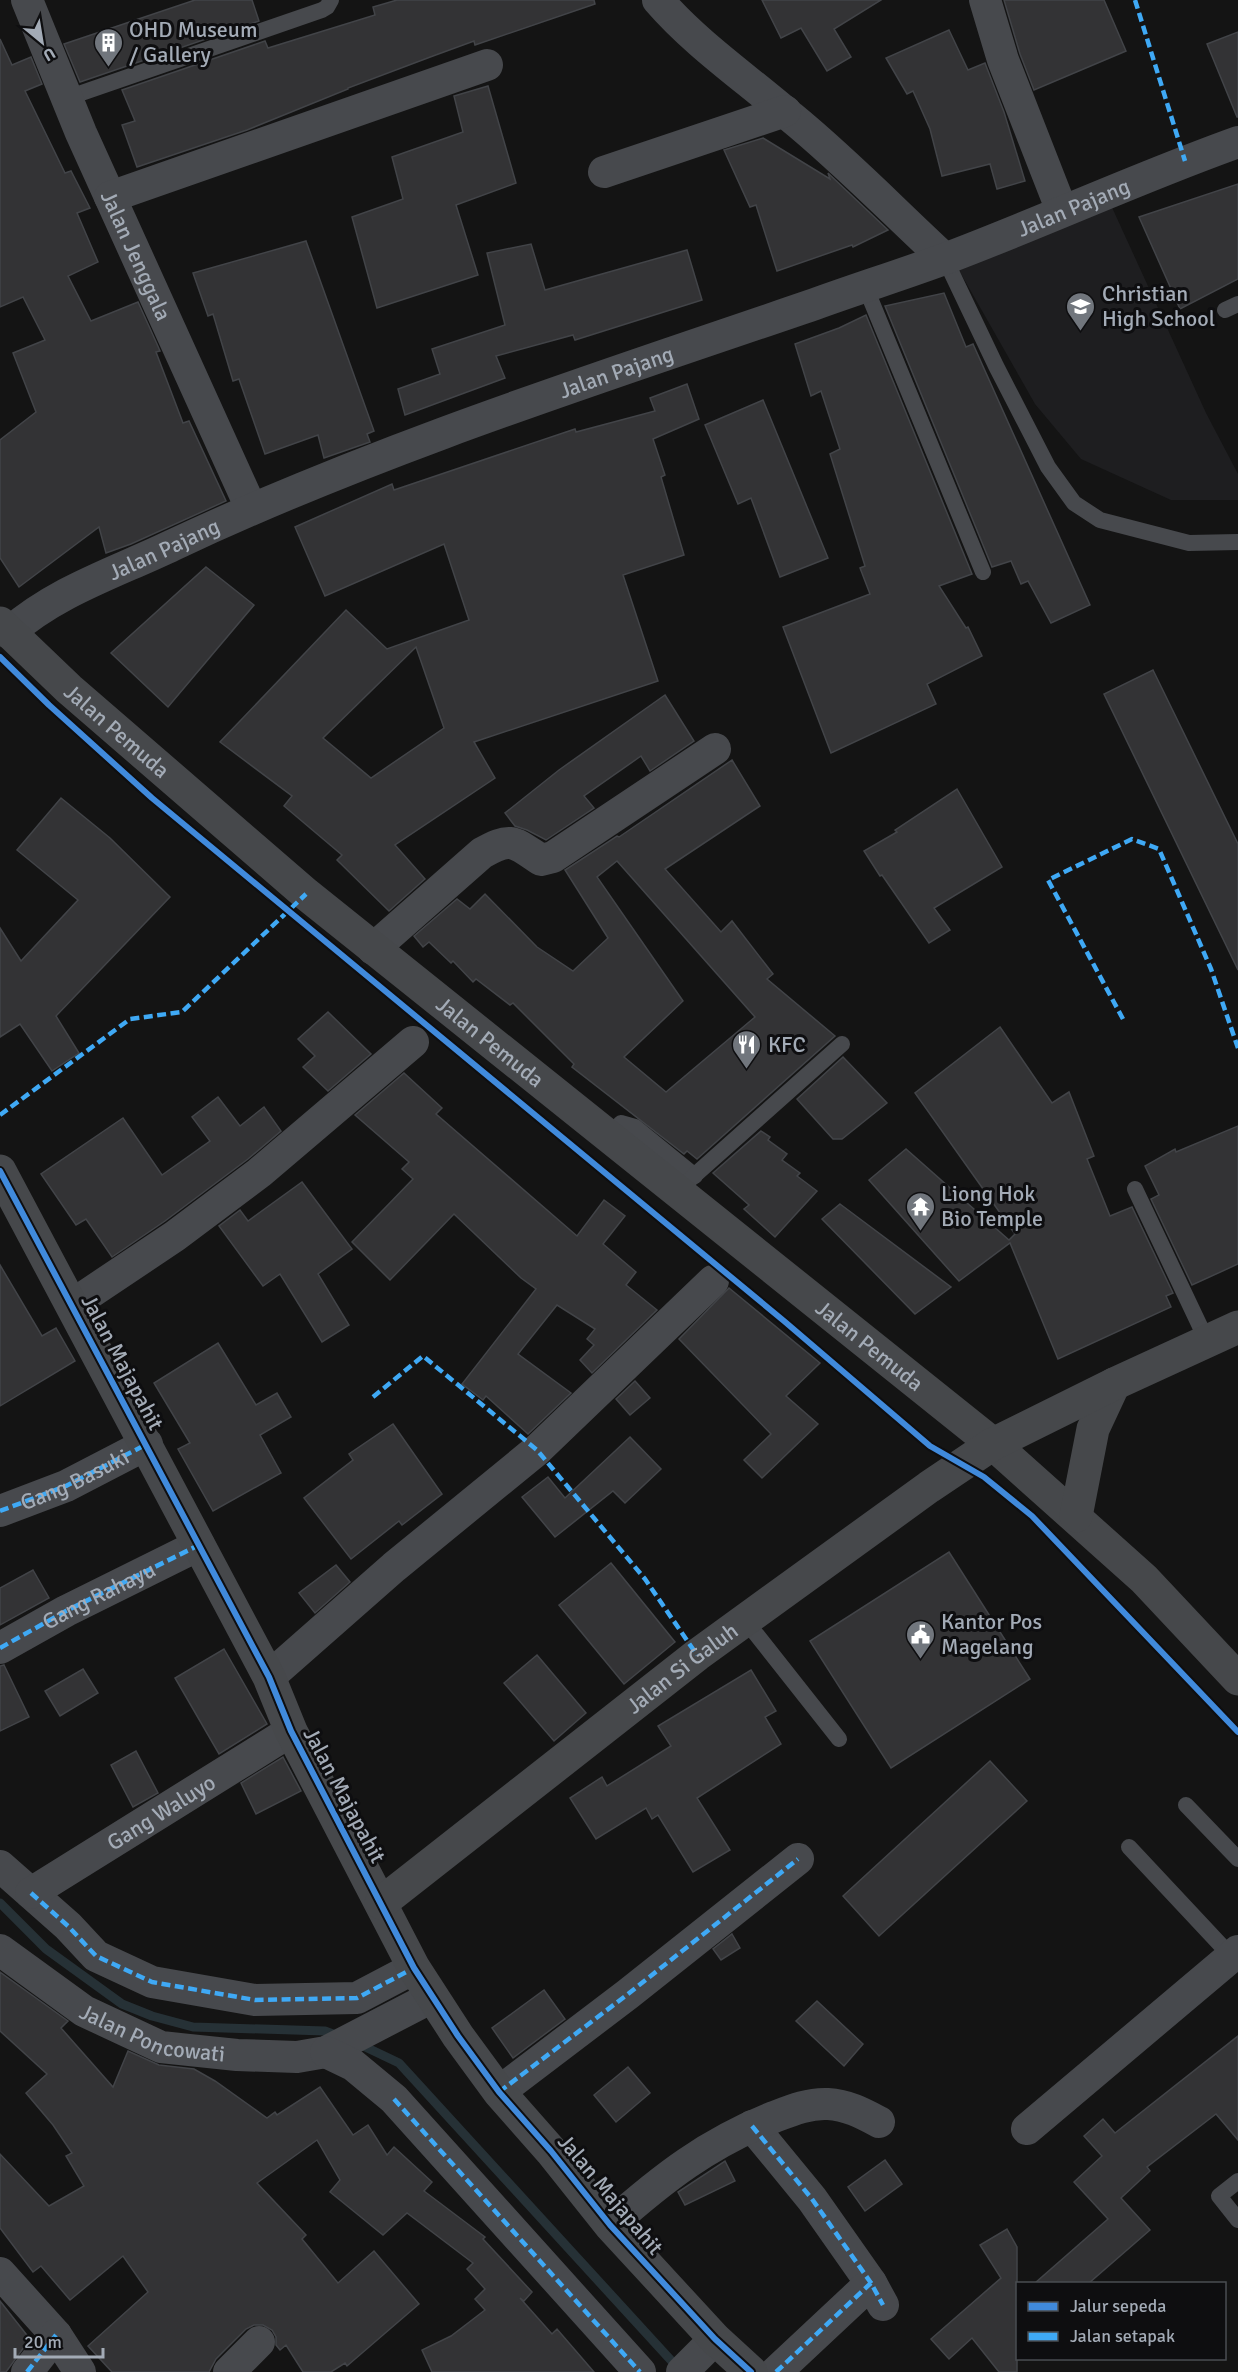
<svg xmlns="http://www.w3.org/2000/svg" width="1238" height="2372" viewBox="0 0 1238 2372" font-family="Signika,sans-serif">
  <style>
    .built { fill: #1e1e20 }
    .lines { fill: none; stroke-linecap: round; stroke-linejoin: round }
    .stream { stroke: #263136; stroke-width: 9 }
    .building { fill: #333335; stroke: #424448; stroke-width: 1.5; fill-rule: evenodd }
    .lane { stroke: #47494d; stroke-width: 16 }
    .street { stroke: #47494d; stroke-width: 32 }
    .secondary { stroke: #46484b; stroke-width: 33 }
    .quiet { stroke: #3fa9f5; stroke-width: 4.5; stroke-dasharray: 9 4.5; stroke-linecap: butt }
    .cycleway-casing { stroke: #0e0e10; stroke-width: 10 }
    .cycleway { stroke: #408adc; stroke-width: 6 }
    .labels { text-anchor: middle; stroke-width: 6; stroke-linejoin: round; paint-order: stroke }
    .poi-label { font-size: 22px; fill: #a3abb6; stroke: #0e0e10; text-anchor: start }
    .street-label { font-size: 22px; fill: #a3abb6; stroke: #0e0e10 }
  </style>
  <rect width="100%" height="100%" fill="#141414"/>
  <!-- built -->
  <path class="built" d="M1110,203L1206,413L1238,474V500H1171L1081,459L1035,404L952,258Z"/>
  <g class="lines">
    <!-- stream -->
    <g class="stream">
      <path d="M0,1903L46,1949L122,2004L152,2016L193,2027L325,2031L338,2036"/>
      <path d="M357,2043L399,2063L678,2368"/>
    </g>
  </g>
  <!-- building -->
  <g class="building">
    <path d="M195,0H252L259,21L80,82L64,44Z"/>
    <path d="M397,0H594L595,4L475,45L474,41L433,56L348,88V89L247,130L137,167L122,125L135,121L122,90L265,41L268,48L375,15L373,7Z"/>
    <path d="M762,0H881L834,29L851,57L827,71L801,28L781,38Z"/>
    <path d="M1004,0H1104L1126,51L1034,90L1020,54Z"/>
    <path d="M949,30L968,70L985,63L1004,112L1025,181L997,189L990,164L942,176L930,129L913,91L907,94L886,58Z"/>
    <path d="M1238,32V117H1237L1207,44Z"/>
    <path d="M0,39L12,65L31,57L42,84L25,91L65,173L71,171L90,208L77,213L98,262L68,276L91,321L138,302L157,344L160,351L156,352L183,423L189,421L226,501L131,544L106,553L99,527L19,587L0,558V440L36,412L13,353L45,340L23,297L0,307Z"/>
    <path d="M488,86L516,183L456,205L478,275L377,308L352,217L403,199L392,157L463,132L454,96Z"/>
    <path d="M763,138L830,179L828,173L888,230L853,247L852,245L777,271L756,205L750,207L724,150Z"/>
    <path d="M1238,184V279L1180,309L1139,217Z"/>
    <path d="M306,241L374,431L367,434L370,442L324,458L318,435L265,454L239,379L233,381L213,314L208,316L193,273Z"/>
    <path d="M531,244L545,290L687,250L702,300L575,340L573,335L496,356L505,378L405,415L398,389L440,374L432,349L505,325L487,253Z"/>
    <path d="M944,293L966,347L973,344L1090,605L1051,623L1028,581L1021,584L1011,561L992,567L885,306Z"/>
    <path d="M866,315L972,574L939,586L966,628L968,627L982,656L927,684L936,704L831,753L783,627L870,594L860,568L865,566L830,454L840,449L821,391L811,396L795,344L839,328Z"/>
    <path d="M687,384L699,419L653,439L665,475L661,477L684,555L623,575L658,681L474,742L495,778L395,845L425,879L389,911L337,860L342,855L284,806L292,796L220,742L346,610L387,649L469,620L444,544L325,596L295,527L392,484L394,490L575,429L576,432L655,411L650,398ZM416,647L444,728L371,778L323,738Z"/>
    <path d="M763,400L828,558L780,577L751,498L738,504L705,425Z"/>
    <path d="M206,567L254,605L168,707L111,653Z"/>
    <path d="M1153,670L1238,844V970L1104,694Z"/>
    <path d="M665,695L694,741L650,771L641,756L584,796L594,808L546,840L527,830L515,826L505,813L559,770Z"/>
    <path d="M732,760L760,806L665,869L721,932L732,921L773,974L767,979L835,1036L697,1159L687,1151L684,1154L572,1067L574,1064L513,1003L510,1005L476,979L473,982L453,961L451,963L429,942L423,947L414,936L457,899L470,909L485,894L537,947L573,971L608,938L565,870L617,836L619,837ZM617,861L755,1017L666,1092L624,1057L683,1001L597,877Z"/>
    <path d="M957,789L1002,867L934,908L950,930L929,943L882,875L880,876L864,851L897,832L895,830Z"/>
    <path d="M61,798L110,838L170,897L56,1016L79,1053L52,1071L20,1024L0,1037V928L21,961L78,900L17,850Z"/>
    <path d="M328,1012L371,1054L328,1091L303,1067L315,1056L298,1039Z"/>
    <path d="M1000,1027L1052,1103L1069,1092L1094,1156L1087,1159L1110,1216L1132,1207L1173,1293L1166,1296L1171,1307L1058,1359L1010,1243L959,1281L869,1180L906,1149L1009,1240L1015,1234L915,1093Z"/>
    <path d="M843,1057L887,1103L842,1139H833L797,1099Z"/>
    <path d="M404,1073L442,1108L436,1114L577,1236L604,1200L625,1216L603,1244L636,1272L626,1285L657,1310L592,1373L580,1360L594,1345L587,1339L595,1329L557,1305L518,1354L571,1393L528,1434L486,1396L483,1400L462,1384L536,1289L521,1278L454,1214L390,1280L352,1242L413,1179L402,1169L409,1162L355,1115Z"/>
    <path d="M218,1097L240,1126L264,1107L281,1131L248,1159L165,1221L112,1257L86,1219L76,1225L41,1174L123,1118L162,1175L210,1141L192,1117Z"/>
    <path d="M1238,1126V1264L1192,1285L1151,1199L1159,1195L1145,1166L1175,1149L1176,1152Z"/>
    <path d="M761,1131L770,1137L768,1140L787,1154L782,1160L800,1173L797,1176L817,1191L775,1237L744,1209L749,1205L713,1173Z"/>
    <path d="M302,1182L352,1249L318,1274L349,1325L322,1342L280,1274L263,1286L219,1226L240,1210L248,1221Z"/>
    <path d="M840,1204L951,1287L915,1314L822,1219Z"/>
    <path d="M0,1265L42,1336L56,1328L75,1361L0,1406Z"/>
    <path d="M729,1288L820,1363L786,1396L818,1424L762,1478L744,1460L771,1434L679,1339Z"/>
    <path d="M218,1343L256,1405L277,1393L291,1417L260,1435L281,1473L213,1511L178,1449L190,1443L154,1383Z"/>
    <path d="M635,1381L650,1398L630,1415L616,1399Z"/>
    <path d="M393,1424L442,1494L402,1525L399,1521L351,1559L304,1498L353,1460L349,1454Z"/>
    <path d="M630,1437L661,1469L625,1503L613,1491L555,1537L522,1497L548,1477L565,1498Z"/>
    <path d="M949,1552L1030,1679L891,1768L810,1641Z"/>
    <path d="M611,1563L675,1642L624,1684L559,1605Z"/>
    <path d="M336,1565L350,1582L315,1613L299,1593Z"/>
    <path d="M33,1570L49,1598L0,1625V1588Z"/>
    <path d="M224,1649L267,1724L219,1754L175,1678Z"/>
    <path d="M537,1655L586,1713L554,1741L504,1683Z"/>
    <path d="M4,1665L29,1717L0,1731V1666Z"/>
    <path d="M83,1669L98,1693L60,1716L45,1691Z"/>
    <path d="M751,1670L776,1711L765,1717L781,1744L697,1798L730,1850L693,1872L658,1815L652,1819L646,1808L596,1839L570,1798L602,1777L607,1786L671,1746L658,1726Z"/>
    <path d="M136,1751L158,1793L133,1807L111,1765Z"/>
    <path d="M283,1757L301,1791L256,1814L241,1783Z"/>
    <path d="M990,1761L1027,1801L879,1936L843,1896Z"/>
    <path d="M732,1934L740,1948L721,1960L713,1949Z"/>
    <path d="M0,1972L68,2021L61,2028L113,2087L128,2051L159,2065L194,2069L215,2081L267,2118L275,2112L277,2115L320,2087L353,2135L368,2125L387,2155L394,2147L432,2182L424,2191L485,2237L483,2239L532,2292L524,2301L520,2298L552,2334L557,2329L594,2372H432L422,2350L451,2336L485,2310L475,2299L485,2289L467,2269L473,2263L407,2213L383,2235L330,2192L340,2180L317,2140L257,2183L306,2235L302,2239L338,2283L374,2251L419,2304L347,2366L345,2363L331,2372H303L286,2345L280,2350L276,2345V2337L272,2330L263,2325H254L246,2329L216,2359L209,2372H112L88,2346L148,2292L123,2256L70,2300L41,2266L33,2272L0,2228V2154L49,2206L84,2186L66,2156L72,2153L53,2125L26,2093L47,2074L0,2031Z"/>
    <path d="M544,1990L565,2019L513,2058L492,2028Z"/>
    <path d="M817,2001L863,2044L844,2066L796,2021Z"/>
    <path d="M1238,2036V2140L1216,2114L1147,2167L1150,2171L1121,2198L1150,2230L1089,2283H1035L1108,2219L1074,2182L1102,2156L1084,2136L1103,2119L1115,2133Z"/>
    <path d="M628,2067L650,2093L616,2122L594,2095Z"/>
    <path d="M885,2160L902,2184L865,2211L848,2187Z"/>
    <path d="M725,2161L735,2181L685,2205L678,2192Z"/>
    <path d="M1007,2229L1017,2247V2372H999L972,2338L949,2359L931,2339L1001,2278L980,2245Z"/>
    <path d="M0,2301L30,2339L6,2372H0Z"/>
  </g>
  <g class="lines">
    <!-- lane -->
    <g class="lane">
      <path d="M67,98L322,10L327,7L331,0"/>
      <path d="M945,259L996,366L1048,467L1074,503L1100,520L1189,543L1238,542"/>
      <path d="M865,286L983,572"/>
      <path d="M1225,310L1238,304"/>
      <path d="M609,1137L621,1123L635,1127L695,1176"/>
      <path d="M1135,1189L1207,1341"/>
      <path d="M677,1191L842,1044"/>
      <path d="M745,1620L839,1739"/>
      <path d="M1186,1805L1238,1859"/>
      <path d="M1129,1847L1231,1956"/>
      <path d="M1238,2181L1219,2196L1238,2220"/>
    </g>
    <!-- street -->
    <g class="street">
      <path id="s1" d="M27,0L81,133L251,508"/>
      <path d="M658,0C697,45 746,78 791,117C845,161 894,212 945,259"/>
      <path d="M985,0L1003,60L1062,211"/>
      <path d="M604,172L785,111"/>
      <path d="M110,197L487,65"/>
      <path id="s2" d="M9,633C56,591 117,572 173,545C379,448 599,378 815,304C859,288 904,274 947,258C1045,221 1140,177 1238,142"/>
      <path d="M373,949L482,853C512,836 514,842 541,860L553,857L715,749"/>
      <path d="M72,1305L175,1236L259,1173L413,1042"/>
      <path id="s3" d="M0,1511L66,1486L147,1444"/>
      <path d="M0,1648L66,1611L199,1545"/>
      <path d="M269,1677L394,1567L537,1450L713,1281"/>
      <path d="M0,1866L68,1926L96,1956L152,1982L255,2000L357,1998L414,1968"/>
      <path id="s4" d="M31,1893L291,1731"/>
      <path id="s5" d="M0,1950L84,2011L161,2047L237,2055L297,2057L326,2052L432,1997"/>
      <path d="M326,2052L353,2065L394,2099L640,2372"/>
      <path d="M499,2092L628,1994L798,1859"/>
      <path d="M752,2126L812,2199L871,2283"/>
      <path d="M1027,2129L1238,1951"/>
      <path d="M610,2225C663,2178 708,2143 774,2117C792,2110 809,2103 828,2104C847,2105 862,2113 879,2122"/>
      <path d="M0,2273L56,2335L80,2372"/>
      <path d="M27,2372L56,2335"/>
      <path d="M229,2372L259,2342"/>
      <path d="M682,2372L715,2339"/>
      <path d="M776,2372L871,2283L883,2305"/>
    </g>
    <!-- secondary -->
    <g class="secondary">
      <path id="s6" d="M0,623L69,689L306,894L993,1444L1144,1579L1238,1679"/>
      <path d="M0,1171L269,1677L291,1731L414,1968L458,2036L499,2092L551,2151L610,2225L715,2339L751,2372"/>
      <path d="M1076,1516L1093,1429L1114,1384"/>
      <path id="s7" d="M381,1903L697,1655L929,1487L993,1444L1114,1384L1238,1327"/>
    </g>
    <!-- quiet -->
    <g class="quiet">
      <path d="M1135,0L1185,161"/>
      <path d="M1123,1019L1048,880L1132,839L1159,849L1211,969L1238,1048"/>
      <path d="M0,1115L130,1019L182,1012L306,894"/>
      <path d="M373,1397L423,1356L537,1450L645,1579L697,1655"/>
      <path d="M0,1511L66,1486L147,1444"/>
      <path id="s8" d="M0,1648L66,1611L199,1545"/>
      <path d="M31,1893L68,1926L96,1956L152,1982L255,2000L357,1998L414,1968"/>
      <path d="M499,2092L628,1994L798,1859"/>
      <path d="M394,2099L640,2372"/>
      <path d="M752,2126L812,2199L871,2283"/>
      <path d="M27,2372L56,2335"/>
      <path d="M776,2372L871,2283L883,2305"/>
    </g>
    <defs>
      <g id="cycleway">
        <path d="M0,657L49,705L152,798L784,1321L930,1446L984,1477L1032,1516L1238,1732"/>
        <path d="M0,1171L269,1677L291,1731L414,1968L458,2036L499,2092L551,2151L610,2225L715,2339L751,2372"/>
      </g>
    </defs>
    <!-- cycleway casing -->
    <use href="#cycleway" class="cycleway-casing"/>
    <!-- cycleway -->
    <use href="#cycleway" class="cycleway"/>
  </g>
  <!-- icons -->
  <defs>
    <symbol id="building-pin" viewBox="-11 -11 22 30"><path d="M0 17L-7.5 6A9.5 9.5 0 1 1 7.5 6Z" fill="#71767d" stroke="#0e0e10"/><path d="M-4-6H4V6H1V3H-1V6H-4ZM-2.5-4.3h1.7v1.8h-1.7ZM.8-4.3h1.7v1.8H.8ZM-2.5-1h1.7V.8h-1.7ZM.8-1h1.7V.8H.8Z" fill="#fff"/></symbol>
    <symbol id="school-pin" viewBox="-11 -11 22 30"><path d="M0 17L-7.5 6A9.5 9.5 0 1 1 7.5 6Z" fill="#71767d" stroke="#0e0e10"/><path d="M0-5L7-2L0 1L-7-2ZM-4 1L0 2.5L4 1V4Q0 6-4 4Z" fill="#fff"/></symbol>
    <symbol id="restaurant-pin" viewBox="-11 -11 22 30"><path d="M0 17L-7.5 6A9.5 9.5 0 1 1 7.5 6Z" fill="#71767d" stroke="#0e0e10"/><path d="M-5-6h1v4h1v-4h1v4h1v-4h1v5L-1.5 .5V6h-2V.5L-5-1ZM5-6V6H3V1.5H1.5Q1.5-4 5-6Z" fill="#fff"/></symbol>
    <symbol id="temple-pin" viewBox="-11 -11 22 30"><path d="M0 17L-7.5 6A9.5 9.5 0 1 1 7.5 6Z" fill="#71767d" stroke="#0e0e10"/><path d="M0-6L5-2H3V0L6.5 2.5H4V6H1.5V3h-3V6H-4V2.5H-6.5L-3 0V-2H-5Z" fill="#fff"/></symbol>
    <symbol id="civic-pin" viewBox="-11 -11 22 30"><path d="M0 17L-7.5 6A9.5 9.5 0 1 1 7.5 6Z" fill="#71767d" stroke="#0e0e10"/><path d="M-.6-6.5H3V-4.5H.6V-3L4-1V1h2V6H-6V1h2V-1L-.6-3ZM-1.2 2.5V6h2.4V2.5Z" fill="#fff"/></symbol>
  </defs>
  <g fill-rule="evenodd">
    <use href="#building-pin" x="92" y="26" width="33" height="45"/>
    <use href="#school-pin" x="1064" y="290" width="33" height="45"/>
    <use href="#restaurant-pin" x="730" y="1028" width="33" height="45"/>
    <use href="#temple-pin" x="904" y="1190" width="33" height="45"/>
    <use href="#civic-pin" x="904" y="1618" width="33" height="45"/>
  </g>
  <g class="labels">
    <!-- poi labels -->
    <g class="poi-label">
      <text x="129" y="37">OHD Museum<tspan x="129" dy="25">/ Gallery</tspan></text>
      <text x="1102" y="301">Christian<tspan x="1102" dy="25">High School</tspan></text>
      <text x="768" y="1052">KFC</text>
      <text x="941" y="1201">Liong Hok<tspan x="941" dy="25">Bio Temple</tspan></text>
      <text x="941" y="1629">Kantor Pos<tspan x="941" dy="25">Magelang</tspan></text>
    </g>
    <!-- street labels -->
    <g class="street-label">
      <text dy="8" stroke="none"><textPath href="#s2" startOffset="1149">Jalan Pajang</textPath></text>
      <text dy="8" stroke="none"><textPath href="#s1" startOffset="278">Jalan Jenggala</textPath></text>
      <text dy="8" stroke="none"><textPath href="#s2" startOffset="663">Jalan Pajang</textPath></text>
      <text dy="8" stroke="none"><textPath href="#s2" startOffset="177">Jalan Pajang</textPath></text>
      <text dy="8" stroke="none"><textPath href="#s6" startOffset="159">Jalan Pemuda</textPath></text>
      <text dy="8" stroke="none"><textPath href="#s6" startOffset="645">Jalan Pemuda</textPath></text>
      <text dy="8" stroke="none"><textPath href="#s6" startOffset="1131">Jalan Pemuda</textPath></text>
      <text transform="translate(123 1362) rotate(62)" y="8">Jalan Majapahit</text>
      <text dy="8" stroke="none"><textPath href="#s3" startOffset="81">Gang Basuki</textPath></text>
      <text dy="8" stroke="none"><textPath href="#s8" startOffset="112">Gang Rahayu</textPath></text>
      <text dy="8" stroke="none"><textPath href="#s7" startOffset="382">Jalan Si Galuh</textPath></text>
      <text transform="translate(345 1795) rotate(62)" y="8">Jalan Majapahit</text>
      <text dy="8" stroke="none"><textPath href="#s4" startOffset="153">Gang Waluyo</textPath></text>
      <text dy="8" stroke="none"><textPath href="#s5" startOffset="177">Jalan Poncowati</textPath></text>
      <text transform="translate(611 2194) rotate(50)" y="8">Jalan Majapahit</text>
    </g>
  </g>
  <!-- legend -->
  <rect x="1016" y="2282" width="210" height="78" fill="#0e0e10" stroke="#4a4d52" stroke-width="1.5"/>
  <rect x="1028" y="2302" width="30" height="9" fill="#408adc" stroke="#4a4d52" stroke-width="1.5"/>
  <text x="1070" y="2312" font-size="18" fill="#a3abb6">Jalur sepeda</text>
  <rect x="1028" y="2332" width="30" height="9" fill="#3fa9f5" stroke="#4a4d52" stroke-width="1.5"/>
  <text x="1070" y="2342" font-size="18" fill="#a3abb6">Jalan setapak</text>
  <!-- north arrow -->
  <g transform="translate(42 42) rotate(150)" stroke="#0e0e10" stroke-width="4.5" paint-order="stroke">
  <path d="M0-4.5L10 22L0 15L-10 22Z" fill="#a3abb6"/>
  <text y="-9" font-size="16" font-weight="bold" text-anchor="middle" fill="#a3abb6">U</text>
  </g>
  <!-- scale -->
  <path d="M15 2348v9h88v-9" fill="none" stroke="#a3abb6" stroke-width="3"/>
  <text x="24" y="2348" font-size="18" fill="#a3abb6" stroke="#0e0e10" stroke-width="4.5" paint-order="stroke">20 m</text>
</svg>
